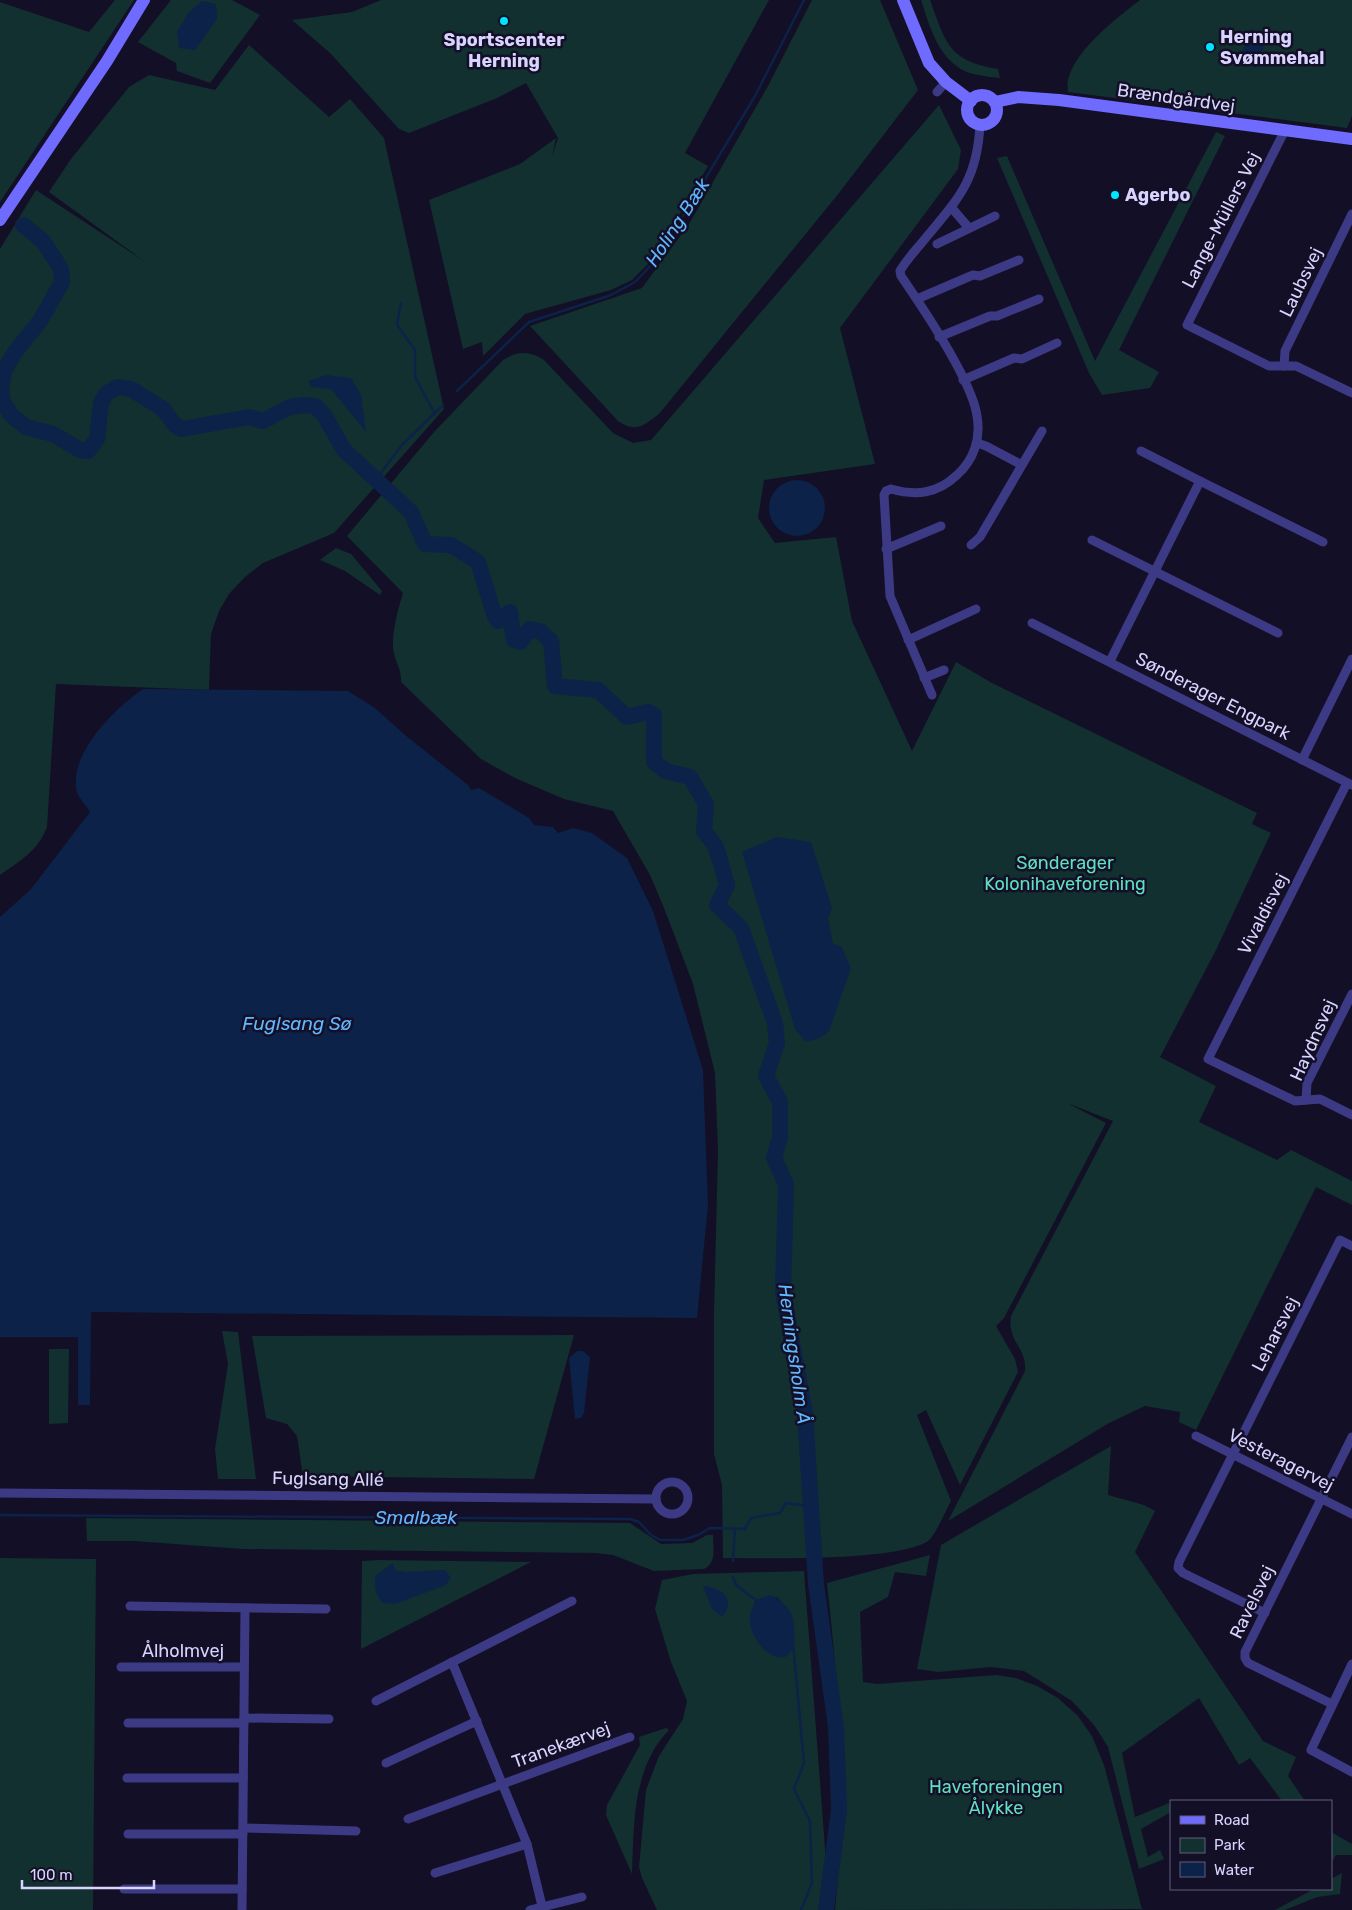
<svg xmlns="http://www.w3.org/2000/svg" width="1352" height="1910" viewBox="0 0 1352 1910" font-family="Rubik,sans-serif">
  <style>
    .green { fill: #12302f; fill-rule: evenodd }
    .water { fill: #0c2248 }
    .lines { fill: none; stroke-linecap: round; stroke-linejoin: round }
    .stream { stroke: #0c2248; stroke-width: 2.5 }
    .river { stroke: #0c2248; stroke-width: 16 }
    .street { stroke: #3d3a85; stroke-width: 9 }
    .secondary { stroke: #6f6bff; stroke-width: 12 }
    .poi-dot { fill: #00e5ff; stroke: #130f26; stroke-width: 2 }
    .labels { text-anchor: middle; stroke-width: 5; stroke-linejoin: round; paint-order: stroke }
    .poi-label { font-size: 18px; font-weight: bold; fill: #d9d4ff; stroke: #130f26; text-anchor: start }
    .street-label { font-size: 18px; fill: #d9d4ff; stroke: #130f26 }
    .park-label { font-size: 18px; fill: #5fe0c0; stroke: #130f26 }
    .water-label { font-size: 19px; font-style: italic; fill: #62b6ff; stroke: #130f26 }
  </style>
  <rect width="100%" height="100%" fill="#130f26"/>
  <!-- green -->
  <g class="green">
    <path d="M115,0H134L0,202V2L89,32Z"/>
    <path d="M171,0H232L260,15L210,83L177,71L176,63L138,42Z"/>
    <path d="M381,0H769L685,153L708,166L655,257L632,280L611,290L525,314L483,356L482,342L463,349L429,200L520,164L556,138L552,156L558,138L526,83L497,98L409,133L399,129L331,54L292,20L352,12Z"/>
    <path d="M812,0H880L918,90L839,193L659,414C643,426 636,433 618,421L530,326L642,288L689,224L768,86Z"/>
    <path d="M921,0H930C946,44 949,61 998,69L1000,78C991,77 982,76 973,74C940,65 930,28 921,0Z"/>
    <path d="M1140,0H1352V116L1347,128L1068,92C1062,59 1117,18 1140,0Z"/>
    <path d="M249,45L329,117L350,99L384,138L444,409L334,533L263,563L245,577L229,594L219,611L211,634L209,690L56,684L47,827C37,852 21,860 0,875V249L36,190L144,261L49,192L71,159L129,87L149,75L215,90Z"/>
    <path d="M939,105L961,150L958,169L840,328L875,464L764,480L758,518L775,543L836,537L852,621L912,751L956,662L992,683L1257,813L1252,824L1271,833L1216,950L1160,1057L1216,1086L1199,1122L1277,1160L1291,1150L1352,1181V1205L1316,1187L1196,1430L1179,1422L1180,1412L1145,1406L1109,1423L948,1521L1025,1371C1027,1347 1007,1342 1011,1316L1113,1121L1067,1103L1106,1123L1004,1318L996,1326L1015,1359L1018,1372L960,1485L926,1410L917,1415L951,1501C946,1510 935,1536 928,1541C895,1562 766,1558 723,1558L722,1485L714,1454V1313L718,1151L715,1073L693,984L664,908L650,875L613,811L564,799L515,778L481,759L401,682C402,669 394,660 393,648C392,631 398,609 403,593L347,536L434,432L503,360C518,351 527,351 543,359L613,433L633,443L651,440Z"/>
    <path d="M1216,132L1225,136L1119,350L1159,372L1150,388L1102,395L1089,373L997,158L1007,156L1095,361Z"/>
    <path d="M336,548L351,554L382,591L380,595L345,571L320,560Z"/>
    <path d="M222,1331L238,1332L256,1479H218L215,1449L228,1364Z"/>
    <path d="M574,1335L534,1479L303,1476L297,1436L287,1424L266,1418L252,1336Z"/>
    <path d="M49,1349H69L68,1423L49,1424Z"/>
    <path d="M1111,1446L1108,1495L1144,1505L1155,1511L1135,1552L1263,1741L1296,1757L1288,1776L1305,1801H1282L1250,1758L1239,1765L1199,1698L1122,1753L1135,1817L1169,1803L1171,1812L1141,1829L1148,1857L1160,1850L1164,1859L1139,1869L1108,1747L1094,1725L1072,1701L1024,1671L991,1667L938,1672L917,1669L941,1545Z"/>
    <path d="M86,1518L630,1523L661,1544L692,1543L707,1535H713C713,1547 717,1563 704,1569L654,1571L613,1555L596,1553L243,1549L134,1541H87Z"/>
    <path d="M930,1555L926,1576L895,1572L888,1597L860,1612L863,1682L877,1684L996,1675L1016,1678L1037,1686L1058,1698L1078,1716L1092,1736L1104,1765L1142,1909L835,1910C847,1801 839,1691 827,1583Z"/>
    <path d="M0,1558L96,1559L93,1910H0Z"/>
    <path d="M379,1560L531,1562L361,1649L362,1561Z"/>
    <path d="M804,1571L827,1874L821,1910H657L642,1878L639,1867L646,1790L659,1756L683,1719L687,1701L671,1662L655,1609L662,1580L693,1574ZM770,1596L778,1598L783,1604L759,1644L750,1615L756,1600Z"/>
    <path d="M666,1728L669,1730C632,1768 634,1824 632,1874L606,1815L607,1805L640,1745L639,1737Z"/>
    <path d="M1331,1832L1352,1844V1855H1336L1331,1863Z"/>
    <path d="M1342,1873L1340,1894L1317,1897L1285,1910H1275L1314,1889H1331V1879Z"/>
  </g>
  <!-- water -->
  <g class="water">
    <path d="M202,1L216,4L217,19L195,50L179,48L177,32L189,12Z"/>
    <path d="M1251,29L1268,36L1255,68L1239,60Z"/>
    <path d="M326,375L351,378L361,395L366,432L331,389L311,387L308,381Z"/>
    <circle cx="797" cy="508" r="28"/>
    <path d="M143,689L348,691L375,708L405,735L468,785L471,790L479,788L486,792L529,818L534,825L553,827L558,833L573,828L592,833L627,858L653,911L703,1070L708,1205L697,1318L91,1312L90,1405H78V1337H0V917L31,889L90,812C87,806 79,799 77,792C67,755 116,707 143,689Z"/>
    <path d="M777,837L811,842L832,908L828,918L833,944L841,946L851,968L829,1031L820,1038L806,1042L795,1029L742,852Z"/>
    <path d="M577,1351H583L590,1357L584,1413L581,1418L575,1419L569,1358Z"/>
    <path d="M393,1563L395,1570L405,1572L445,1570L451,1578L446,1585L395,1604L383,1603C375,1595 374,1586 376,1575Z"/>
    <path d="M703,1586C722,1587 737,1600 722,1617L712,1609Z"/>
    <path d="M770,1595C779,1598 792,1609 793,1619C804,1688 746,1650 750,1615C751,1610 754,1605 756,1600Z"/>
  </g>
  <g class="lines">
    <!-- stream -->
    <g class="stream">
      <path d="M401,303L397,325L415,350V377L435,414"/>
      <path d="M457,391L529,322L611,295L635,282L657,259L755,96L804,0"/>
      <path d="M376,479L402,445L443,405"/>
      <path d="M0,1515L630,1519L639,1522L651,1535L660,1540H683L698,1535L710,1528L745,1529L751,1518L780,1513L786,1503L811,1506"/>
      <path d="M733,1561L735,1528"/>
      <path d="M733,1577L736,1585L757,1601"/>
      <path d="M793,1643L804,1763L794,1789L810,1821L812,1883L801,1910"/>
    </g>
    <!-- river -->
    <path class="river" d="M23,225L43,241L61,269L62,282L40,321L15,352L4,371L1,389L3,402L12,416L26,427L53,434L80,450L88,451L97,439L101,403L106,394L117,387L131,389L163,409L175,425L182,429L249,417L263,421L290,407L304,405L315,406L324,415L344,450L411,512L425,544L451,545L478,562L494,614L498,621L510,612L514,640L520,642L530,629L540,631L551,641L555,686L598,690L627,717L648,712L654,715V762L666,771L690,777L706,804L704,831L716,847L727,885L717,905L741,928L775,1023L777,1043L766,1076L780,1102V1138L774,1158L786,1184L783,1292L805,1414L816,1584L836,1727L839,1810L826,1910"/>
    <!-- street -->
    <g class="street">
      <path d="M937,92L946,82"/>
      <path d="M1285,130L1187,325L1269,366H1296L1352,393"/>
      <path d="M951,207L969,228"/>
      <path d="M937,244L995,216"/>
      <path d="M917,299L973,275L980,276L1019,260"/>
      <path d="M939,337L990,316H997L1039,299"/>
      <path d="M1284,366L1285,351L1352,214"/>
      <path d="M963,380L1014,358L1022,359L1057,343"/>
      <path d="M977,443L986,446L1022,465"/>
      <path d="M1200,481L1323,542"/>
      <path d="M1092,540L1278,633"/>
      <path d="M971,545L980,537L1042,431"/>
      <path d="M886,549L941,526"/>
      <path d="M1032,623L1352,785"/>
      <path d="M908,640L976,609"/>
      <path d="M1110,661L1200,481L1141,451"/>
      <path d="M924,678L944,670"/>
      <path d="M932,695L890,596L884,495L886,491L891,489C916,496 937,494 957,475C974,460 981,438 977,416C972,380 923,308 901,276L900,271C907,259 916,250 924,240C958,199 977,181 980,125"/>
      <path d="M1302,760L1352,659"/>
      <path d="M1347,783L1208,1059L1295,1101L1320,1099L1352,1115"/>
      <path d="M1306,1100L1307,1083L1352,994"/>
      <path d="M1196,1436L1352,1514"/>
      <circle cx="672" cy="1498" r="16"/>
      <path d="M0,1493L656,1499"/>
      <path d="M130,1606L326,1609"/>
      <path d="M1265,1613L1183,1573L1178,1568L1179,1562L1340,1240L1352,1246"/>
      <path d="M452,1662L527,1844L543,1910"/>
      <path d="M1352,1664L1311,1750L1352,1772"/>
      <path d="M121,1667H244"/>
      <path d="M376,1701L572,1601"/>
      <path d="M1332,1704L1248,1663L1245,1658V1652L1352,1437"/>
      <path d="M244,1718L329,1719"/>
      <path d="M128,1723H244"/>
      <path d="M386,1763L477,1721"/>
      <path d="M127,1778H243"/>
      <path d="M408,1819L630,1737"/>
      <path d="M243,1828L356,1831"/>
      <path d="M128,1834H243"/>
      <path d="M435,1873L527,1844"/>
      <path d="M124,1889H242"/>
      <path d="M242,1910L245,1608"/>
      <path d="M530,1910L582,1897"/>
    </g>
    <!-- secondary -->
    <g class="secondary">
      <path d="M903,0L929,63L946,82L971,101"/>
      <circle cx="982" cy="110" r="15"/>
      <path d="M995,102L1018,97L1059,100L1352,139"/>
      <path d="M0,220L107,61L144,0"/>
    </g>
  </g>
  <!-- markers -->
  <g class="poi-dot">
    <circle cx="504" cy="21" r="5"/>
    <circle cx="1210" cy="47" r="5"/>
    <circle cx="1115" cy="195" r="5"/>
  </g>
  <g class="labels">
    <!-- poi labels -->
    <g class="poi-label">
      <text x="1220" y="43">Herning<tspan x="1220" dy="21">Svømmehal</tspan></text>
      <text x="504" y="46" text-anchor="middle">Sportscenter<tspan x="504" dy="21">Herning</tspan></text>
      <text x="1125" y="201">Agerbo</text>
    </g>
    <!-- street labels -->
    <g class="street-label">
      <text transform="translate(1176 98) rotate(8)" y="6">Brændgårdvej</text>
      <text transform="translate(1221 220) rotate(-63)" y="6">Lange-Müllers Vej</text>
      <text transform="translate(1301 282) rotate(-64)" y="6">Laubsvej</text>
      <text transform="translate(1213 696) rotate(27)" y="6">Sønderager Engpark</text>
      <text transform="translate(1263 914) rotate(-63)" y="6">Vivaldisvej</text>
      <text transform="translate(1313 1040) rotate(-66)" y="6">Haydnsvej</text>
      <text transform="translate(1275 1334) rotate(-63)" y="6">Leharsvej</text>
      <text transform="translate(1281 1460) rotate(27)" y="6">Vesteragervej</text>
      <text transform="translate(328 1479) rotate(1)" y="6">Fuglsang Allé</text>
      <text transform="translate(1252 1602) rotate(-64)" y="6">Ravelsvej</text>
      <text x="183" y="1657">Ålholmvej</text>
      <text transform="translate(561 1745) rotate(-20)" y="6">Tranekærvej</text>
    </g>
    <!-- park labels -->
    <g class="park-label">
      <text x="1065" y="869">Sønderager<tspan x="1065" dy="21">Kolonihaveforening</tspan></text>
      <text x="996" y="1793">Haveforeningen<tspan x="996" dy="21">Ålykke</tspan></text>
    </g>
    <!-- water labels -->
    <g class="water-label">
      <text transform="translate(677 222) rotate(-57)" y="7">Holing Bæk</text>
      <text x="297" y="1030">Fuglsang Sø</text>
      <text transform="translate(795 1354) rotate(82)" y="7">Herningsholm Å</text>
      <text x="416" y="1524">Smalbæk</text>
    </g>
  </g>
  <!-- legend -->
  <rect x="1170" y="1800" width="162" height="90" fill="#130f26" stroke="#625e7d"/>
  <rect x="1180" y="1816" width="25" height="8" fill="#6f6bff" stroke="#625e7d"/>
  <text x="1214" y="1825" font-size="15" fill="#d9d4ff">Road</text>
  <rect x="1180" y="1838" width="25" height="15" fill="#12302f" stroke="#625e7d"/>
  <text x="1214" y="1850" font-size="15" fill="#d9d4ff">Park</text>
  <rect x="1180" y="1862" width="25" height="15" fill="#0c2248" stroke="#625e7d"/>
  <text x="1214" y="1875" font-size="15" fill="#d9d4ff">Water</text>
  <!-- scale -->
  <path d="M22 1880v8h132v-8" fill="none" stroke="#d9d4ff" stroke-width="2.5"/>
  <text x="30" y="1880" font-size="15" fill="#d9d4ff" stroke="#130f26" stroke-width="4" paint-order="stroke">100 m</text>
</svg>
